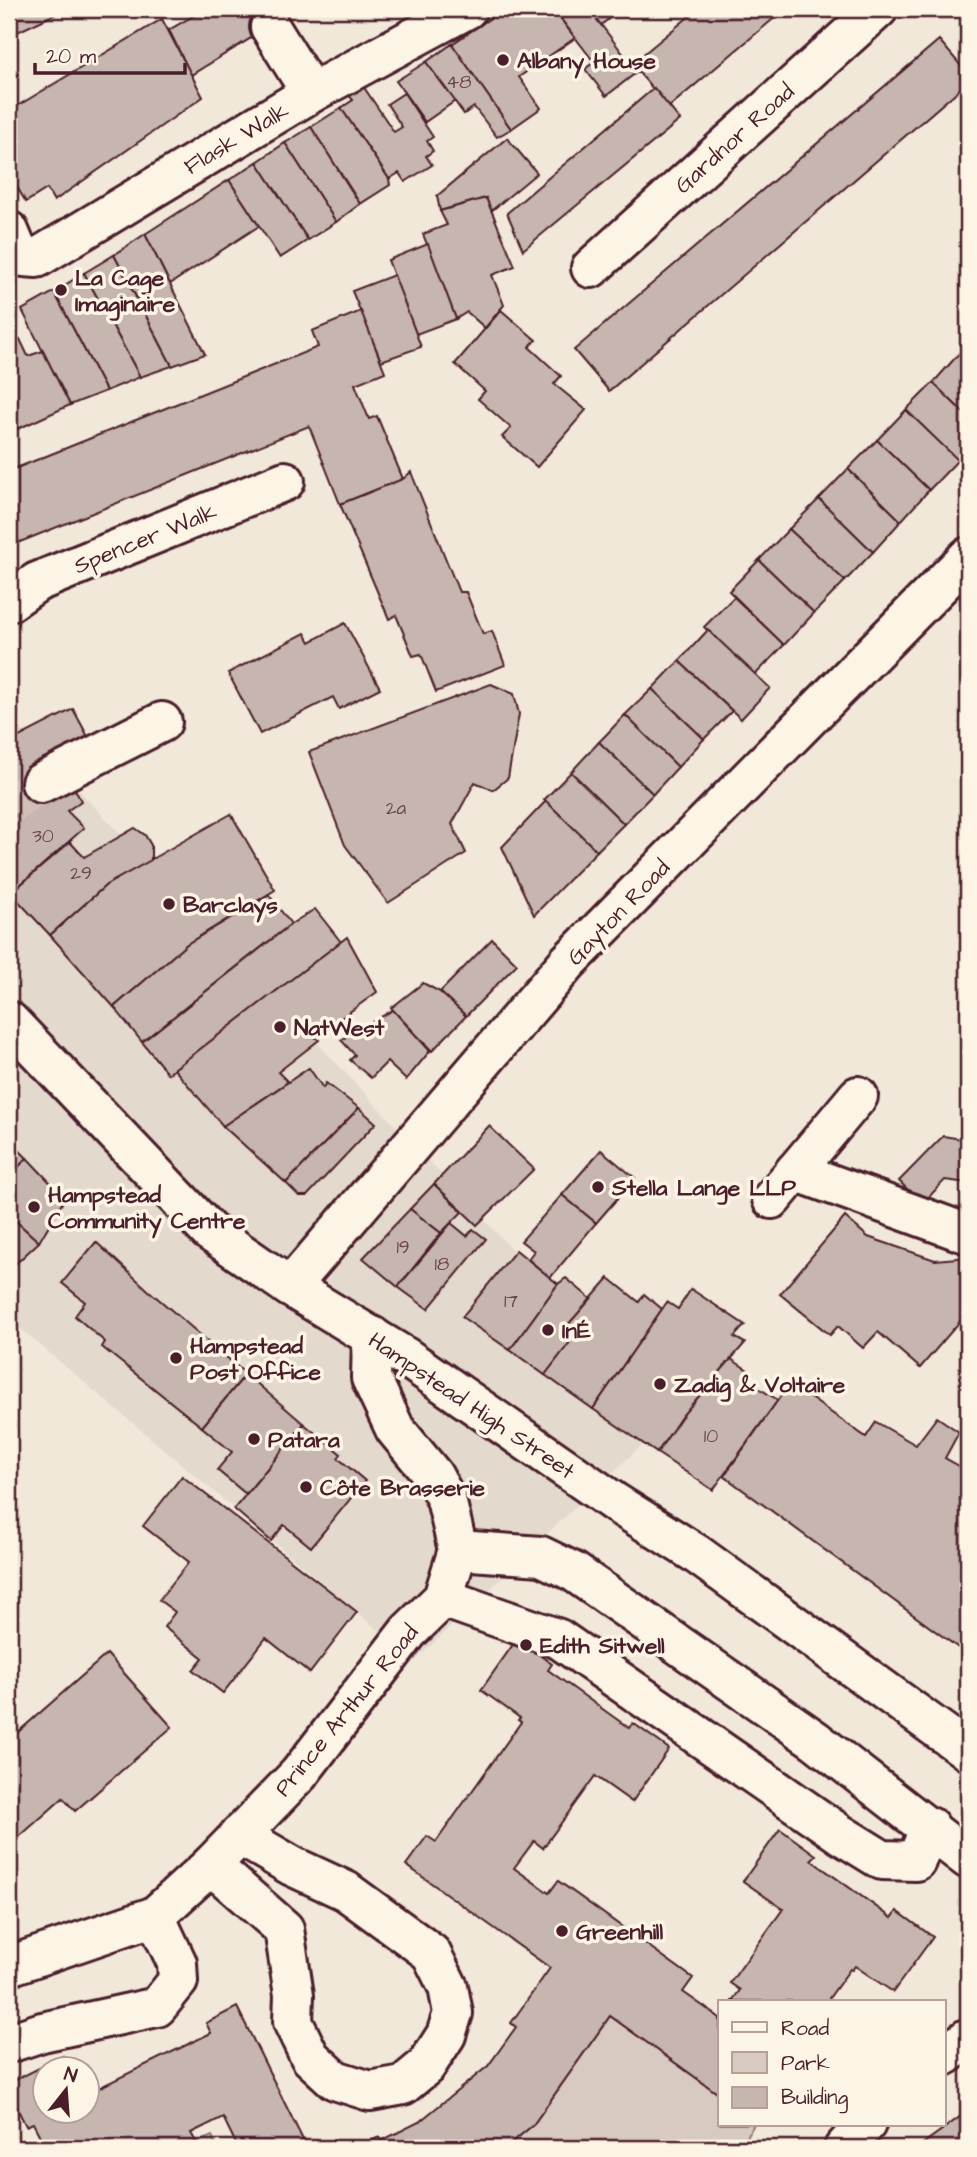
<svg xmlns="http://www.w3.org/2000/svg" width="977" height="2157" viewBox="0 0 977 2157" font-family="'Architects Daughter',sans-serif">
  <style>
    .built { fill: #e4d9cd }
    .green { fill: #d8cac0; stroke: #917476; stroke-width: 2 }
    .building { fill: #c7b6af; stroke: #4a1f2b; stroke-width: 2 }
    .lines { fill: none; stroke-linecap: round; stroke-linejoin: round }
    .minor-tunnel { stroke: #d0c0b7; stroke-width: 38; stroke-dasharray: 38 19; stroke-linecap: butt }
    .minor-casing { stroke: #4a1f2b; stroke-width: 44 }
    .major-casing { stroke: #4a1f2b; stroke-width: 44 }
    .minor { stroke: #fcf5e5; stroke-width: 38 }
    .major { stroke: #fcf5e5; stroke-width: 38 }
    .poi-dot { fill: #4a1f2b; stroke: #fcf5e5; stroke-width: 2.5 }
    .labels { text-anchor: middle; stroke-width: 7; stroke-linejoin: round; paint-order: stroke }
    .number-label { font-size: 19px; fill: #69454c }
    .poi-label { font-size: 23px; font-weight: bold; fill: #4a1f2b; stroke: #fcf5e5; text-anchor: start }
    .street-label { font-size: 23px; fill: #4a1f2b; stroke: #fcf5e5 }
  </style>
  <rect width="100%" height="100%" fill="#f1e8da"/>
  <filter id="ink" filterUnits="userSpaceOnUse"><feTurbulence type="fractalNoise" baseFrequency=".0143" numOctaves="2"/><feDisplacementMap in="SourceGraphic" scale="14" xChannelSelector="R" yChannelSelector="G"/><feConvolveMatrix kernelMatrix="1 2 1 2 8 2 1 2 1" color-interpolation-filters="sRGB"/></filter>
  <g filter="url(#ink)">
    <!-- built -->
    <path class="built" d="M9,716L671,1418L549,1532L415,1661L21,1329L9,1342Z"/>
    <!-- green -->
    <g class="green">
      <path d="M610,2016L720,2095V2124H754L741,2148H505L533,2125Z"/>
      <path d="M212,2136L217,2148H184Z"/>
    </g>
    <!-- building -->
    <g class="building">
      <path d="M9,9H66L9,36Z"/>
      <path d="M205,9H269L277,22L191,75L169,30Z"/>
      <path d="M504,9H553L575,38L519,77L541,108L511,129L452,44Z"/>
      <path d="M574,9H589L637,72L606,96L585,69L594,62L561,19Z"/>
      <path d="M589,9H621L601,25Z"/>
      <path d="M698,9H785L669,107L633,66L635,61Z"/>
      <path d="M162,19L203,97L54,201L47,189L26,202L9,174V111Z"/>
      <path d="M939,40L968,74V82L609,391L574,350Z"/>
      <path d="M452,44L511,129L497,137L474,107L464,114L426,62Z"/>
      <path d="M426,62L455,101L425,122L396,81Z"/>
      <path d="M361,83L394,132L402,127L387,104L404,93L433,137L427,141L433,151L426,156L432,165L405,182L399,173L389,179L341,108L353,100L347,93Z"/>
      <path d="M654,88L680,120L523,250L507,213Z"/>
      <path d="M341,108L389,179L390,185L360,204L311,127Z"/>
      <path d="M311,127L360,204L336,222L285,143Z"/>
      <path d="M507,138L537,173L491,211L486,198L440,211L437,196Z"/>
      <path d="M285,143L336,222L308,240L257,162Z"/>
      <path d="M257,162L308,240L280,258L229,180Z"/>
      <path d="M229,180L259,226L170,284L145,234Z"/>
      <path d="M486,198L515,266L492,275L504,305L485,328L467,312L456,319L423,234L447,225L440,211Z"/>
      <path d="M145,234L205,354L172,366L114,255Z"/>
      <path d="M428,244L456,319L416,334L388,260Z"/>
      <path d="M114,255L172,366L140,377L84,273Z"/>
      <path d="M84,273L140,377L106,391L54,292Z"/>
      <path d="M394,275L421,347L381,361L352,291Z"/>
      <path d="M54,292L106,391L70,405L22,310Z"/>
      <path d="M501,310L536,340L529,347L561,376L554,384L586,410L537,467L502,437L511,428L478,399L485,391L455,364Z"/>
      <path d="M361,311L385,372L355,384L369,419L377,416L403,479L340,504L309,426L10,546L9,471L318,347L312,331Z"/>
      <path d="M9,334L13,342L20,339L28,356L43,351L70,405L20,428L9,431Z"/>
      <path d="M963,349L968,354V417L933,383Z"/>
      <path d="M933,383L968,417V450L958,461L906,410Z"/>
      <path d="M906,410L958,460L929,490L877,440Z"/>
      <path d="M877,440L929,490L901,521L848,469Z"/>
      <path d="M848,469L901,521L873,552L819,499Z"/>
      <path d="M411,472L459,592H466L483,634L492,631L505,665L436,692L421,654L413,656L396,615L389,619L340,504L403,479Z"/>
      <path d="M819,499L873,552L845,581L789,529Z"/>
      <path d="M789,529L845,581L814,613L759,560Z"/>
      <path d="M759,560L814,613L784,645L729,591Z"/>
      <path d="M734,597L784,645L754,676L704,627Z"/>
      <path d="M345,623L380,688L339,709L333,697L260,734L228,673L305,633L310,642Z"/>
      <path d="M708,630L770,688L741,719L679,661Z"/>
      <path d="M679,661L732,711L704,739L652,689Z"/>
      <path d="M491,684L514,694L519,714L508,778L493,790L475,782L452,824L466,853L388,903L345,845L309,752Z"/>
      <path d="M652,689L704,739L678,767L625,715Z"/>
      <path d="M73,709L92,744L46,793L9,821V742Z"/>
      <path d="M625,715L678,767L653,794L599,742Z"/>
      <path d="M599,742L653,794L624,824L571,772Z"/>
      <path d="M571,772L624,824L597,851L544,800Z"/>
      <path d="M69,778L81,801L67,811L84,828L11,893L9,891V821L31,803Z"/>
      <path d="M546,801L597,851L534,915L502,847Z"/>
      <path d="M231,814L275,890L187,944L114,1007L50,935L106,885Z"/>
      <path d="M135,828L145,835L151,845V860L106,885L50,935L11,893L70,842L84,857Z"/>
      <path d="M269,895L291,924L142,1042L114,1007L187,944Z"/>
      <path d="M315,909L341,942L168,1074L142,1042L291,924Z"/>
      <path d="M347,937L377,992L315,1037L319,1040L278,1072L288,1082L223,1126L174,1069Z"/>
      <path d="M492,939L517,964L466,1016L440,992Z"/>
      <path d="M423,983L440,992L466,1016L432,1051L391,1008Z"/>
      <path d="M393,1010L430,1051L406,1080L387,1062L371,1078L350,1060L355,1055L341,1040Z"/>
      <path d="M309,1068L323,1088L326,1083L359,1108L286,1183L223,1126Z"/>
      <path d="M359,1108L376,1123L307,1196H299L286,1183Z"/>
      <path d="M489,1126L534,1169L477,1225L434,1184Z"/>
      <path d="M943,1136L968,1140V1183L945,1180L922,1204L899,1181Z"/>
      <path d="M9,1140L27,1158L9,1177Z"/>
      <path d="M601,1150L635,1178L596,1223L562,1195Z"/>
      <path d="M27,1158L65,1198L39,1242L9,1215V1177Z"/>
      <path d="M434,1184L462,1212L441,1233L410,1209Z"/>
      <path d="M562,1195L596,1223L550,1278L528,1259L534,1251L521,1241Z"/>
      <path d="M410,1209L441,1233L398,1287L363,1258Z"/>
      <path d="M9,1215L39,1242L9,1270Z"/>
      <path d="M845,1217L868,1237L935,1260L968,1257V1312L920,1368L878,1332L863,1348L838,1326L830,1335L780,1294Z"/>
      <path d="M451,1223L467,1236L473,1229L486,1239L428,1309L398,1287Z"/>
      <path d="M96,1242L148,1290L246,1374L202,1427L102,1347L105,1342L75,1316L85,1302L62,1283Z"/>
      <path d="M516,1250L558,1284L510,1350L462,1317Z"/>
      <path d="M566,1278L591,1299L567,1326L577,1333L545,1375L510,1350L558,1284Z"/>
      <path d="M609,1278L639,1302L644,1294L662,1309L593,1409L545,1375L577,1333L567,1326Z"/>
      <path d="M691,1289L745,1325L734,1337L745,1343L682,1416L657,1453L593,1409L667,1302L678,1309Z"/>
      <path d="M731,1359L751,1372L745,1380L778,1400L713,1490L657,1453L682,1416Z"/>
      <path d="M246,1374L304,1424L246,1494L217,1470L232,1452L202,1427Z"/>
      <path d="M789,1383L866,1437L876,1422L916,1445L937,1417L959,1432L945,1458L968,1471V1655L724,1476L778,1400Z"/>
      <path d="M304,1424L341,1454L338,1458L365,1481L311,1547L284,1525L271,1541L234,1509Z"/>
      <path d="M182,1476L357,1612L310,1673L266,1638L223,1693L193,1670L203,1658L164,1627L175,1612L159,1600L189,1562L143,1526Z"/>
      <path d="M517,1639L552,1664L548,1670L629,1728L633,1723L669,1749L632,1802L595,1776L543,1848L534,1841L514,1868L549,1893L558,1881L693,1978L683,1992L720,2018V2095L610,2016L533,2125L505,2148H356L379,2137L381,2141L419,2122L488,2066L516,2027L511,2023L550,1968L406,1865L427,1836L436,1842L521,1722L518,1720L520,1718L481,1690Z"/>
      <path d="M107,1654L172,1727L75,1811L63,1798L9,1846V1740Z"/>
      <path d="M780,1829L816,1855L811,1860L892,1918L897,1911L933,1937L893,1992L855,1966L852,1970L850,1969L827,2001H732L740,1990L730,1983L783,1909L743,1881Z"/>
      <path d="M237,2007L307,2148H238L223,2117L191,2133L196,2142L184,2148H46L33,2123L26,2126L9,2092V2083L63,2056L70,2070H46V2112H88V2093L211,2033L206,2023Z"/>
      <path d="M968,2111V2148H917Z"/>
    </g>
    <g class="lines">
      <!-- minor-tunnel -->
      <path class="minor-tunnel" d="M9,806L41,783"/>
      <defs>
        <g id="minor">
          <path d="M270,27L311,93"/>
          <path d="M9,231L17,250L24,257L37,258L311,93L467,9"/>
          <path d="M591,268L878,9"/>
          <path d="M9,602L37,582L285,481"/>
          <path d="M41,783L162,722"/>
          <path d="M795,1171L968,1234"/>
          <path d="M772,1199L858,1096"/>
          <path d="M290,1287L568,962L968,557"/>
          <path d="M458,1550L541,1556L574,1572L815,1740L968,1859"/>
          <path d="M443,1598L559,1639L840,1834L882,1860L916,1861L930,1827"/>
          <path d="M211,1865L284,1929L294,1995L293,2022L310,2057L335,2080L370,2091L403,2085L426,2066L446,2035L453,2013L448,1987L431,1953L346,1891L292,1866L239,1835"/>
          <path d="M9,1966L155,1916L211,1865L299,1774L409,1631L443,1598L458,1550L446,1499L433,1475L395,1429L371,1378L372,1336"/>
          <path d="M9,2043L42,2032L157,2007L178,1981L177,1963L155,1916"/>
          <path d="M944,2056L968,2038"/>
          <path d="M844,2148L866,2124"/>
        </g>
        <path id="major" d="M9,1021L209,1231L290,1287L407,1358L614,1502L695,1553L968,1751"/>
      </defs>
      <!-- minor casing -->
      <use href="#minor" class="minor-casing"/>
      <!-- major casing -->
      <use href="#major" class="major-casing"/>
      <!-- minor -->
      <use href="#minor" class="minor"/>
      <!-- major -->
      <use href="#major" class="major"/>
    </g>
  </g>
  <!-- markers -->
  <g class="poi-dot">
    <circle cx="503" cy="60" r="7"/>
    <circle cx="61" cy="290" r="7"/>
    <circle cx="169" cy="904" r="7"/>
    <circle cx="280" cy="1027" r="7"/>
    <circle cx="598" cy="1187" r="7"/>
    <circle cx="34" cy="1207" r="7"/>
    <circle cx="548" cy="1330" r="7"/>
    <circle cx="176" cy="1358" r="7"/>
    <circle cx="660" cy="1384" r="7"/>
    <circle cx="254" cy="1439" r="7"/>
    <circle cx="306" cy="1487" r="7"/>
    <circle cx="526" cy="1645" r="7"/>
    <circle cx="562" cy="1931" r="7"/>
  </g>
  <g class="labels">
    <!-- number labels -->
    <g class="number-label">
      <text x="459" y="88">48</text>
      <text x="396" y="814">2a</text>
      <text x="43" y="842">30</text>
      <text x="81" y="879">29</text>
      <text x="403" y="1253">19</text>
      <text x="442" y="1270">18</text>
      <text x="511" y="1307">17</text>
      <text x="711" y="1442">10</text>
    </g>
    <!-- poi labels -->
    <g class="poi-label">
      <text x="517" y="68">Albany House</text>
      <text x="75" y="285">La Cage<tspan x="75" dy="26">Imaginaire</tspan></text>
      <text x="183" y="912">Barclays</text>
      <text x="294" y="1035">NatWest</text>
      <text x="612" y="1195">Stella Lange LLP</text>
      <text x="48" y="1202">Hampstead<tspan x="48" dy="26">Community Centre</tspan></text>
      <text x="562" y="1338">InÉ</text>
      <text x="190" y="1353">Hampstead<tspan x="190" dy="26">Post Office</tspan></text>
      <text x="674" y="1392">Zadig &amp; Voltaire</text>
      <text x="268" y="1447">Patara</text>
      <text x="320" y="1495">Côte Brasserie</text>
      <text x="540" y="1653">Edith Sitwell</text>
      <text x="576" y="1939">Greenhill</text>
    </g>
    <!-- street labels -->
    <g class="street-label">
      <text transform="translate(236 138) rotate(-31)" y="8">Flask Walk</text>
      <text transform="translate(734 138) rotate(-42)" y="8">Gardnor Road</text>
      <text transform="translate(145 538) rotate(-22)" y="8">Spencer Walk</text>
      <text transform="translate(618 912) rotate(-46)" y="8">Gayton Road</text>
      <text transform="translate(472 1405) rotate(34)" y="8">Hampstead High Street</text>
      <text transform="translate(346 1710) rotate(-51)" y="8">Prince Arthur Road</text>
    </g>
  </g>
  <!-- margin -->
  <rect width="977" height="2157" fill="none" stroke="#fcf5e5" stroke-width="35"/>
  <rect x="18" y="18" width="942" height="2122" fill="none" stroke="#4a1f2b" stroke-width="2.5" filter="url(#ink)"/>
  <!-- legend -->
  <rect x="718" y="2000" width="228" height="126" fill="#fcf5e5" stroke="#b59f9b" stroke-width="2"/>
  <rect x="732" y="2022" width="35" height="10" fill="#fcf5e5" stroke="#b59f9b" stroke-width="2"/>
  <text x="781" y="2035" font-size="21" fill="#4a1f2b">Road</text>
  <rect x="732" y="2052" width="35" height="21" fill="#d8cac0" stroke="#b59f9b" stroke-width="2"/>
  <text x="781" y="2070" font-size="21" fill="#4a1f2b">Park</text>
  <rect x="732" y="2087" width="35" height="21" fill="#c7b6af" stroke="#b59f9b" stroke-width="2"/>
  <text x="781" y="2104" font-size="21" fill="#4a1f2b">Building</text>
  <!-- north arrow -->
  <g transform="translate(66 2090) rotate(17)"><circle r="33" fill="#fcf5e5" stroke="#b59f9b" stroke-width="2"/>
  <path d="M0-5L12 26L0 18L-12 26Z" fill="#4a1f2b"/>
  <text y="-10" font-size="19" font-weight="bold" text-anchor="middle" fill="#4a1f2b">N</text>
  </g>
  <!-- scale -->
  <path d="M35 63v10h150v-10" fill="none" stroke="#4a1f2b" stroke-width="3.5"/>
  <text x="46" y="63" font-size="21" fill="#4a1f2b" stroke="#fcf5e5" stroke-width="5" paint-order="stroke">20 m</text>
</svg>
